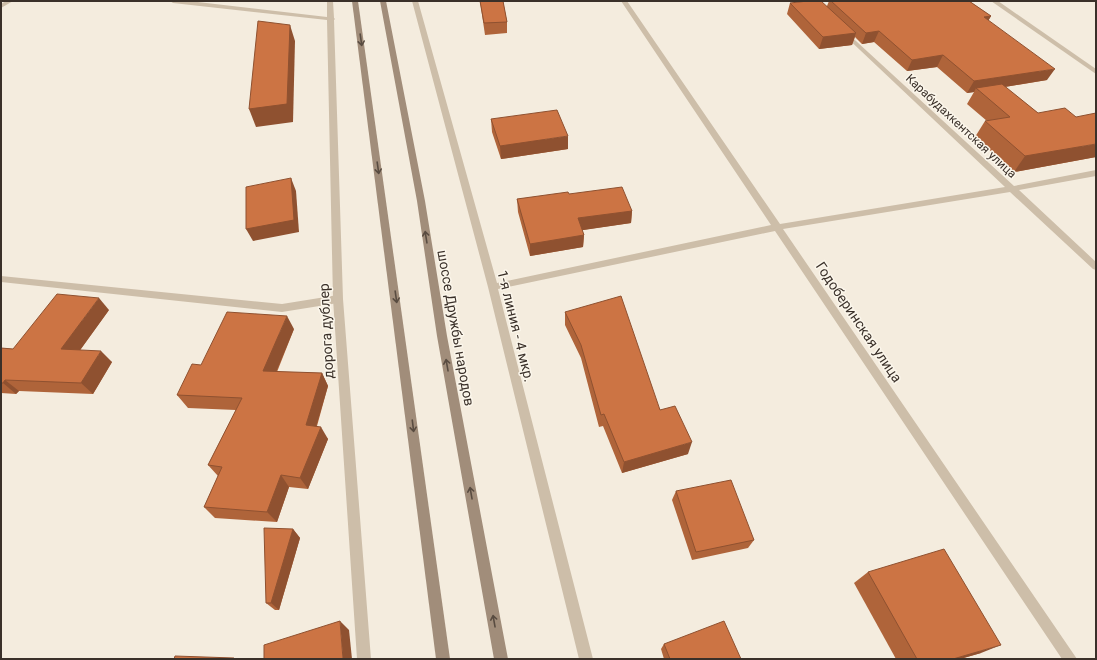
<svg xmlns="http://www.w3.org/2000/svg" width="1097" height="660" viewBox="0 0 1097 660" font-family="Roboto,sans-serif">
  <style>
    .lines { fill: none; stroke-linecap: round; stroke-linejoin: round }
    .service { fill: #cdbea9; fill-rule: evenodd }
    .minor { fill: #cdbea9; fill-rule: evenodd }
    .secondary { fill: #a18d7a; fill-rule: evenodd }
    .wall { fill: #af643a }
    .shaded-wall { fill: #8f5130 }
    .building { fill: #cc7444; stroke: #8f5130 }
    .oneway { stroke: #594c41 }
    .labels { text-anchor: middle; stroke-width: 3; stroke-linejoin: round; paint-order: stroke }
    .far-street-label { font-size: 12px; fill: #3a3029; stroke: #fbf6eb }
    .street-label { font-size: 14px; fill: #3a3029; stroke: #fbf6eb }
  </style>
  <rect width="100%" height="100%" fill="#f4ecde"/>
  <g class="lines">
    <!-- service -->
    <path class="service" d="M1,276L282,304L338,295L341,296L343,299L341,302L338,303L282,312L1,282Z"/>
    <!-- minor -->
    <g class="minor">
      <path d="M6,1H13L1,8V4Z"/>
      <path d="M170,1H189L327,17V1H333L334,18L335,19L334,20L343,299L371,659H357L333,299L327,20L173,3Z"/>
      <path d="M412,1H418L497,283L771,225L621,1H627L780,224L1005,187L842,33L841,32L844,30L1014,186L1096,170V176L1019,190L1096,262V270L1093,269L1010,192L783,229L1077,659H1062L775,231L498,289L593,659H579L488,287Z"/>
      <path d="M991,1H998L1096,69V74Z"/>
    </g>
    <!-- secondary -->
    <g class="secondary">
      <path d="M352,1H358L450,659H436Z"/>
      <path d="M380,1H386L425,201L447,336L508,659H494L437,336L417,201Z"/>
    </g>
  </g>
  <!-- wall -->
  <g class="wall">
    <path d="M480,1H503L507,22V33L485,35Z"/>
    <path d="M829,1H969L991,16L988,21L1047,80L1005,87L1038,113L1096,157L1014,172L975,137L985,121H987L967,104L974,92L967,93L937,67L907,71L874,42L862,44L855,37L852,45L819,49L787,14L790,3L827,6Z"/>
    <path d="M491,119L568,149L501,159L492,132Z"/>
    <path d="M569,194L632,211L631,223L582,230L584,235L583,247L530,256L518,212L517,199Z"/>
    <path d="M109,310L80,350L112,362L93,394L19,391L16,394L1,393V348L13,349Z"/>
    <path d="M565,312L660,410L688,454L622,473L603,426L599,427L581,358L565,325Z"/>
    <path d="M294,329L277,372L322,373L328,386L317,426L328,439L308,489L289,487L277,522L215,518L204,507L218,476L208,465L236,410L188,408L177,395L201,365Z"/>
    <path d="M676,491L754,540L748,548L692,560L672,500Z"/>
    <path d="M293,529L300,538L279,610H275L266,603Z"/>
    <path d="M868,572L981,653L960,659H896L854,583Z"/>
    <path d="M664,644L741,659H664L661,649Z"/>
  </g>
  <!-- shaded-wall -->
  <g class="shaded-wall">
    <path d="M991,16L984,28V17Z"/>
    <path d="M290,25L295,41L293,122L256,127L249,109Z"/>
    <path d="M879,31L874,42L862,44L866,33Z"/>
    <path d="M856,33L852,45L819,49L823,37Z"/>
    <path d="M943,55L937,67L907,71L912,60Z"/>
    <path d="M1055,69L1047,80L979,91L976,88L974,92L967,93L974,81Z"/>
    <path d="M568,136V149L501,159L500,146Z"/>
    <path d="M1096,144V157L1014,172L1025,156Z"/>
    <path d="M291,178L296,191L299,232L253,241L246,229Z"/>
    <path d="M632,211L631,223L577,231L578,218Z"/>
    <path d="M584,235L583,247L530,256V244Z"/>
    <path d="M99,298L109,310L73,360L61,349Z"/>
    <path d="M287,316L294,329L271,384L263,371Z"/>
    <path d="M101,351L112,362L93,394L81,383Z"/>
    <path d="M322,373L328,386L313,437L306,425Z"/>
    <path d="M5,380L19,391L16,394L3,383Z"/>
    <path d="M321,427L328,439L308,489L300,478Z"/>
    <path d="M692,442L688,454L622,473L624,462Z"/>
    <path d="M281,475L289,487L277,522L267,512Z"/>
    <path d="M293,529L300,538L279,610L271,603Z"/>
    <path d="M340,621L349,630L352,659H343Z"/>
    <path d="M1001,645L981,653L960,659H953Z"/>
  </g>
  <!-- building -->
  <g class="building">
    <path d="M480,1H503L507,22L484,23Z"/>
    <path d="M808,1H821L856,33L823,37L790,3Z"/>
    <path d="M831,1H969L991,16L984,17L1055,69L974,81L943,55L912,60L879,31L866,33Z"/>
    <path d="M258,21L290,25L287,104L249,109Z"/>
    <path d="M1002,84L1038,113L1065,108L1076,117L1096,113V144L1025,156L985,121L1010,117L976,88Z"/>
    <path d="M557,110L568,136L500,146L491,119Z"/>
    <path d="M291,178L294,220L246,229V187Z"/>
    <path d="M622,187L632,211L578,218L584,235L530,244L517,199L568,192L569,194Z"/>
    <path d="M57,294L99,298L61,349L101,351L81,383L5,380L3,383H1V348L13,349Z"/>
    <path d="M621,296L660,410L675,406L692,442L624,462L604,414L601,415L581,345L565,312Z"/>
    <path d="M227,312L287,316L263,371L322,373L306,425L321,427L300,478L281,475L267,512L204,507L222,467L208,465L242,398L177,395L192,364L201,365Z"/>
    <path d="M731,480L754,540L696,552L676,491Z"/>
    <path d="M264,528L293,529L271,603H266Z"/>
    <path d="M944,549L1001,645L953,659H917L868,572Z"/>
    <path d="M340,621L343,659H264V645Z"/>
    <path d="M724,621L741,659H670L664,644Z"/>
    <path d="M175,656L234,658V659H174Z"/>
  </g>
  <!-- one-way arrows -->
  <defs><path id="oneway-shaft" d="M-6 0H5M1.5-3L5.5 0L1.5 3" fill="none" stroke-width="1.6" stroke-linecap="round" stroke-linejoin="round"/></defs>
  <g class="oneway">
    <use href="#oneway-shaft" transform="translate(361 40) rotate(82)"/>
    <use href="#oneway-shaft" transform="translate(378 168) rotate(82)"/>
    <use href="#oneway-shaft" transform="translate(426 237) rotate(-99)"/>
    <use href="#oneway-shaft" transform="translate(396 297) rotate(82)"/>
    <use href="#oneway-shaft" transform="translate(447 365) rotate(-100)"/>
    <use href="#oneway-shaft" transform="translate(413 426) rotate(83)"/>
    <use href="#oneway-shaft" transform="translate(471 493) rotate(-100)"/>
    <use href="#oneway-shaft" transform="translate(494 621) rotate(-100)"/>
  </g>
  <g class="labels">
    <!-- far-street labels -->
    <g class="far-street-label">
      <text transform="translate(961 126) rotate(43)" y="4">Карабудахкентская улица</text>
    </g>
    <!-- street labels -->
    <g class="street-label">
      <text transform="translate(859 322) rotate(56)" y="5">Годоберинская улица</text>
      <text transform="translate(516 326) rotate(76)" y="5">1-я линия - 4 мкр.</text>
      <text transform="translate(456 328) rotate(80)" y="5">шоссе Дружбы народов</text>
      <text transform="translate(326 331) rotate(-93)" y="5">дорога дублер</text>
    </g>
  </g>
  <!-- border -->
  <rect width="1097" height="660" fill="none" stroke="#3a3029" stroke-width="4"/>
</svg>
